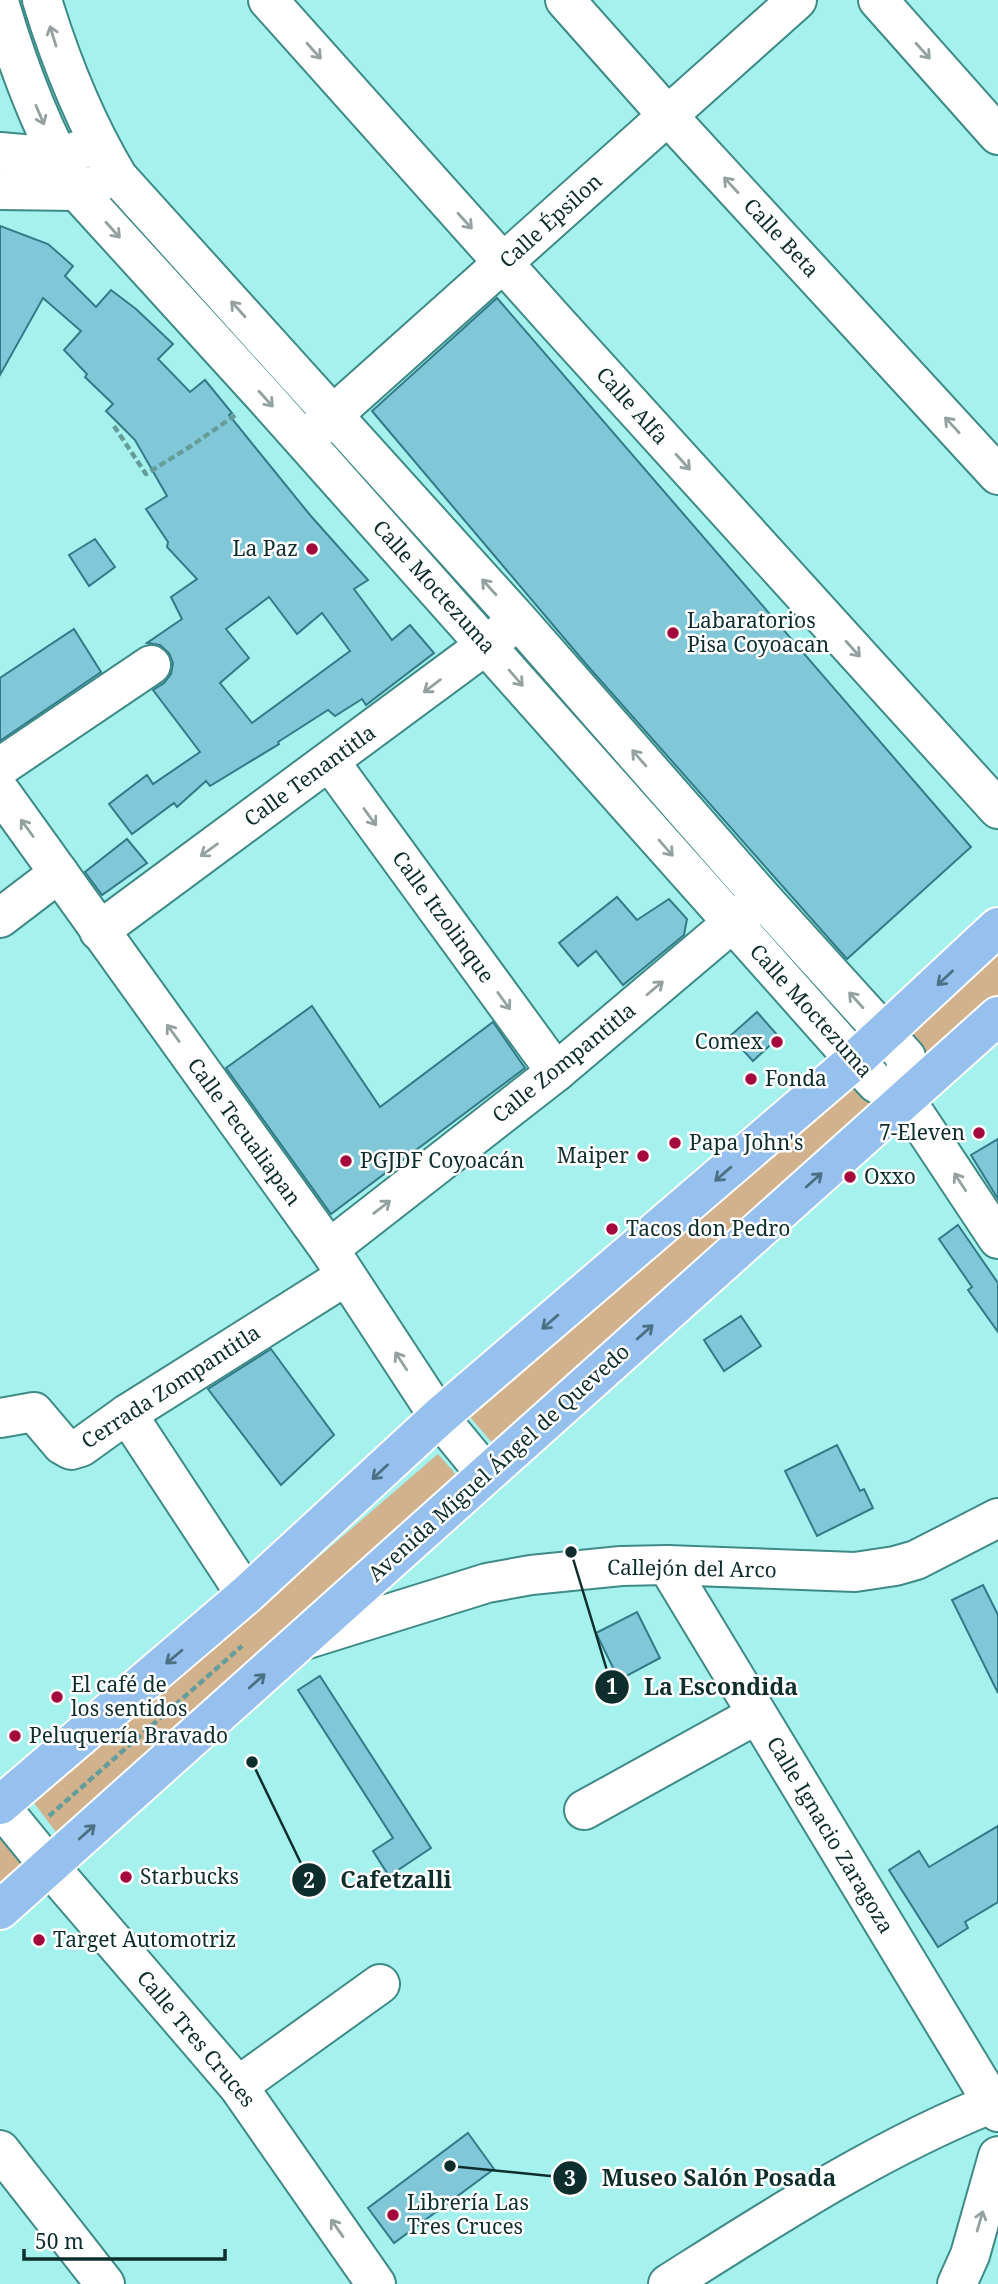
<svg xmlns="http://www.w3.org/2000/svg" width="998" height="2284" viewBox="0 0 998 2284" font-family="'Noto Serif',serif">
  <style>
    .green { fill: #d1b28d }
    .building { fill: #80c8d7; stroke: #317b89; stroke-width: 2; fill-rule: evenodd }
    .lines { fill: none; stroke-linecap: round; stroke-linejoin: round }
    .minor-casing { stroke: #3e8a87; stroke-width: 42 }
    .major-casing { stroke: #fff; stroke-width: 42 }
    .path { stroke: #649d9a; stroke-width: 4.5; stroke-dasharray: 7 3.5; stroke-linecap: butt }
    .minor { stroke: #fff; stroke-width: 38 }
    .major { stroke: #96c0ee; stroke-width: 38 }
    .oneway { stroke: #93a1a0 }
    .oneway2 { stroke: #4b7084 }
    .poi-dot { fill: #a4083c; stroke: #fff; stroke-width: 2.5 }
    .labels { text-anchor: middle; stroke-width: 5; stroke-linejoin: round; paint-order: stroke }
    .street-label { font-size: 21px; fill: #0e2e2d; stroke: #fff }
    .poi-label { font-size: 21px; fill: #0e2e2d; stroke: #fff; text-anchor: start }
    .leader { fill: none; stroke: #0e2e2d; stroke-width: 2.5 }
    .callout-dot { fill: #0e2e2d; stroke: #fff; stroke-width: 2.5 }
    .mark-label { font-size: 21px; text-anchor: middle; font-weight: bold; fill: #fff }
    .callout-label { font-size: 23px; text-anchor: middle; font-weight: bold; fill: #0e2e2d; stroke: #fff; stroke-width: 5; stroke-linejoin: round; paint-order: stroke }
  </style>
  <rect width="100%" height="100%" fill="#a5f1ed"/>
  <!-- green -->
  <g class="green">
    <path d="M998,953V995L928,1057L904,1037Z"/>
    <path d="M856,1081L877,1101L495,1446L469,1416Z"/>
    <path d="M438,1454L459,1478L59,1836L34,1803Z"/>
    <path d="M0,1831L29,1862L0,1888Z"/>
  </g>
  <!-- building -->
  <g class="building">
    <path d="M0,226L48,244L73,266L65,276L96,307L111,290L136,309L173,344L158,359L190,392L205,380L232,413L229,415L310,515L368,580L354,589L392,640L410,625L434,653L366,705L362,699L335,716L328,710L278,742L279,744L210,786L206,781L177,807L174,803L132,834L109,804L147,775L153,784L200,752L153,690L164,683L171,674L173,663L169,653L160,645L147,643L182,619L171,597L197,579L167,547L168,542L146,509L167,496L135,440L106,411L113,404L85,377L87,374L64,350L81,331L43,298L0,375ZM269,597L297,634L322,613L350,651L252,723L220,683L249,658L226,629Z"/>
    <path d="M497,298L971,847L847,959L586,664L372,411Z"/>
    <path d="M95,539L115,567L89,586L69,555Z"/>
    <path d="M74,629L101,672L0,741V678Z"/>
    <path d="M127,839L147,863L102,895L85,872Z"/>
    <path d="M617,897L637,920L669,899L687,919L684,935L623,985L596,951L578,966L559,943Z"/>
    <path d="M312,1006L380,1107L493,1022L525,1068L331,1214L226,1068Z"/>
    <path d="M757,1012L779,1037L753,1061L730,1036Z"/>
    <path d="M998,1139V1199L971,1155Z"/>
    <path d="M958,1225L998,1283V1332L968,1290L972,1287L939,1239Z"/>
    <path d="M741,1316L761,1346L724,1371L704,1340Z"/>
    <path d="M271,1349L334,1435L281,1485L208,1389Z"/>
    <path d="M837,1445L860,1491L864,1489L873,1508L817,1536L785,1471Z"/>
    <path d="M983,1585L998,1615V1693L952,1600Z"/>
    <path d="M637,1612L660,1658L619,1680L596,1633Z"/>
    <path d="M320,1676L431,1848L389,1876L373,1851L393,1838L298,1690Z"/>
    <path d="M998,1826V1902L965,1922L968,1928L938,1947L889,1870L919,1851L929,1867Z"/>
    <path d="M468,2133L494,2169L394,2243L368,2208Z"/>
  </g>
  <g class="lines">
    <defs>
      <g id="minor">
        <path d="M42,0C61,62 85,122 118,177L519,621L762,898L906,1057L905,1099"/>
        <path d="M268,0L557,323L998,809"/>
        <path d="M565,0L668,116L998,475"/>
        <path d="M878,0L998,135"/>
        <path d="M0,5C19,70 43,133 77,191L263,395L855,1060L876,1083L905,1099L998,1239"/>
        <path d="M0,152L57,157L80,150"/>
        <path d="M0,190L77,191L98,184"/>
        <path d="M316,430L797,0"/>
        <path d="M330,762L556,1072"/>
        <path d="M0,767L151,665"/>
        <path d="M0,791L329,1249L439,1417L486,1474"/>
        <path d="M0,918L59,873"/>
        <path d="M99,931L506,630"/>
        <path d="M329,1249L556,1072L751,907"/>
        <path d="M127,1414L246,1595"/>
        <path d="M0,1418L34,1412L62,1445L71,1450L81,1447L127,1414L346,1276"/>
        <path d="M667,1565L998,2112"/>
        <path d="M301,1641L487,1583L531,1575L621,1566L667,1565L855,1572L895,1566L916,1560L998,1518"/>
        <path d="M0,1806L49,1866L238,2086L376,2284"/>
        <path d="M584,1810L756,1715"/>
        <path d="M238,2086L380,1984"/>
        <path d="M0,2150L105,2284"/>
        <path d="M668,2284C774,2217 881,2147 998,2101"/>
        <path d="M957,2284L970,2255L998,2156"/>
      </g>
      <g id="major">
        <path d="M0,1805L246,1595L439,1417L855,1060L998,927"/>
        <path d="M0,1910L998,1016"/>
      </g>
    </defs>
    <!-- minor casing -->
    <use href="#minor" class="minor-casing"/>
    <!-- major casing -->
    <use href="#major" class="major-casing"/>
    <!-- path -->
    <g class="path">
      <path d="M114,426L146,474L191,446L237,414"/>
      <path d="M49,1816L242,1646"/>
    </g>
    <!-- minor -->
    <use href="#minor" class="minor"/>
    <!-- major -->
    <use href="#major" class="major"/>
  </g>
  <!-- one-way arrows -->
  <defs><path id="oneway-shaft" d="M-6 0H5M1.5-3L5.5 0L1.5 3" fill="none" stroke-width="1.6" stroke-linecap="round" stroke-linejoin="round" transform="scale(1.75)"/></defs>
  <g class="oneway">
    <use href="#oneway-shaft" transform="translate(53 36) rotate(-107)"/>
    <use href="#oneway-shaft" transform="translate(314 51) rotate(48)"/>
    <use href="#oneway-shaft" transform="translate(923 51) rotate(48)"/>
    <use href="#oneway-shaft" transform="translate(40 115) rotate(67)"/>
    <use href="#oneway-shaft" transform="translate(731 185) rotate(-133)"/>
    <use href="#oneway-shaft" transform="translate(465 221) rotate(48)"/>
    <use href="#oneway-shaft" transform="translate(113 230) rotate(48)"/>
    <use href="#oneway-shaft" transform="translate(238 309) rotate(-132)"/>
    <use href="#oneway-shaft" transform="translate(266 399) rotate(48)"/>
    <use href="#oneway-shaft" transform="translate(952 425) rotate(-133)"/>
    <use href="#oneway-shaft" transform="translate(683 462) rotate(48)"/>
    <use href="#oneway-shaft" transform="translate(489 587) rotate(-132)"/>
    <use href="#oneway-shaft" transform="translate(853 649) rotate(48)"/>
    <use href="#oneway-shaft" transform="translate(516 678) rotate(49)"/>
    <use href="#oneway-shaft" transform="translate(432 686) rotate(143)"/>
    <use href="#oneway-shaft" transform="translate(639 758) rotate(-131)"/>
    <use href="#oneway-shaft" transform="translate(370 817) rotate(54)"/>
    <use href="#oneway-shaft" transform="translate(27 828) rotate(-126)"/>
    <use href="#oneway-shaft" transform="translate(666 848) rotate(49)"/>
    <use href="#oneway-shaft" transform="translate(209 850) rotate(144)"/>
    <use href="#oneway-shaft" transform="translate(655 988) rotate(-40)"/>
    <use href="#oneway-shaft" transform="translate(856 1000) rotate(-132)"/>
    <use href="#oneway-shaft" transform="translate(504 1001) rotate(54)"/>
    <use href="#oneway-shaft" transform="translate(173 1033) rotate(-126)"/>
    <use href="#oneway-shaft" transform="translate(960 1182) rotate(-123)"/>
    <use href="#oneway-shaft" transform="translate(382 1207) rotate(-38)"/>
    <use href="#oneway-shaft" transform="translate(401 1361) rotate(-123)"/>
    <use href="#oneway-shaft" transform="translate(980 2221) rotate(-74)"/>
    <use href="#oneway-shaft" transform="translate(337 2228) rotate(-125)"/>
  </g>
  <g class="oneway2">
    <use href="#oneway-shaft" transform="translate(945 978) rotate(137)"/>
    <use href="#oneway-shaft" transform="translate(723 1174) rotate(139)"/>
    <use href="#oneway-shaft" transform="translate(814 1180) rotate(-42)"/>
    <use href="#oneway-shaft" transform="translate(550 1322) rotate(139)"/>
    <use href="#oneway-shaft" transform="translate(645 1332) rotate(-42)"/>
    <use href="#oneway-shaft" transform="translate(380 1472) rotate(137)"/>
    <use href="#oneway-shaft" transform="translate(174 1657) rotate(140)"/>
    <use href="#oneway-shaft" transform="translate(257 1681) rotate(-42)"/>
    <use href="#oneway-shaft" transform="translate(87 1832) rotate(-42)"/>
  </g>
  <!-- markers -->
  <g class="poi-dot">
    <circle cx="312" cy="549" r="7"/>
    <circle cx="673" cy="633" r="7"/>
    <circle cx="777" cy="1042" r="7"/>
    <circle cx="751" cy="1079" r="7"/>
    <circle cx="979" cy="1133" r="7"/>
    <circle cx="675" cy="1143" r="7"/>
    <circle cx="643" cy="1156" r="7"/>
    <circle cx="346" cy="1161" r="7"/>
    <circle cx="850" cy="1177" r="7"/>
    <circle cx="612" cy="1229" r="7"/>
    <circle cx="57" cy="1697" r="7"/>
    <circle cx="15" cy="1736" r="7"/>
    <circle cx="126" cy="1877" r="7"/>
    <circle cx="39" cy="1940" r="7"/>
    <circle cx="393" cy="2215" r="7"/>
  </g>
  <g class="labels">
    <!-- street labels -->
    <g class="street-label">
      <text transform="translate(551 221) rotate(-42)" y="7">Calle Épsilon</text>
      <text transform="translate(781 238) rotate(47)" y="7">Calle Beta</text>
      <text transform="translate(632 406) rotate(48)" y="7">Calle Alfa</text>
      <text transform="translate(434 587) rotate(48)" y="7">Calle Moctezuma</text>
      <text transform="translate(310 776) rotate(-36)" y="7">Calle Tenantitla</text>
      <text transform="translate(443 917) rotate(54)" y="7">Calle Itzolinque</text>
      <text transform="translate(811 1011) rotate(48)" y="7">Calle Moctezuma</text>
      <text transform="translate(564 1063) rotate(-39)" y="7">Calle Zompantitla</text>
      <text transform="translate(244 1132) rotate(54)" y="7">Calle Tecualiapan</text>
      <text transform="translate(171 1387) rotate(-33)" y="7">Cerrada Zompantitla</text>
      <text transform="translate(499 1463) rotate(-42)" y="7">Avenida Miguel Ángel de Quevedo</text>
      <text transform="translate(692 1569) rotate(1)" y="7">Callejón del Arco</text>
      <text transform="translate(830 1835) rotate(59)" y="7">Calle Ignacio Zaragoza</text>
      <text transform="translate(196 2039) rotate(50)" y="7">Calle Tres Cruces</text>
    </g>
    <!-- poi labels -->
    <g class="poi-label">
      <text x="298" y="556" text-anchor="end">La Paz</text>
      <text x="687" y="628">Labaratorios<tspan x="687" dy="24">Pisa Coyoacan</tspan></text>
      <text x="763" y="1049" text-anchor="end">Comex</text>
      <text x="765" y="1086">Fonda</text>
      <text x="965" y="1140" text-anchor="end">7-Eleven</text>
      <text x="689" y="1150">Papa John's</text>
      <text x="629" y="1163" text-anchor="end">Maiper</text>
      <text x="360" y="1168">PGJDF Coyoacán</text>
      <text x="864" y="1184">Oxxo</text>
      <text x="626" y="1236">Tacos don Pedro</text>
      <text x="71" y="1692">El café de<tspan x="71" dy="24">los sentidos</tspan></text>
      <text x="29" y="1743">Peluquería Bravado</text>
      <text x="140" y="1884">Starbucks</text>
      <text x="53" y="1947">Target Automotriz</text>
      <text x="407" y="2210">Librería Las<tspan x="407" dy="24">Tres Cruces</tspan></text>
    </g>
  </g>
  <!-- callouts -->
  <path class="leader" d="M571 1552L612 1687M252 1762L309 1880M450 2166L570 2178"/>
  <g class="callout-dot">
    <circle cx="571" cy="1552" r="7"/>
    <circle cx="252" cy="1762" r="7"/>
    <circle cx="450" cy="2166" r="7"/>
    <circle cx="612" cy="1687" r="18"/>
    <circle cx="309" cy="1880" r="18"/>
    <circle cx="570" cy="2178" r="18"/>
  </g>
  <g class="mark-label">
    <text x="612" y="1694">1</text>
    <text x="309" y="1888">2</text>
    <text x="570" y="2186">3</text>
  </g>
  <g class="callout-label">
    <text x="721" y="1695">La Escondida</text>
    <text x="396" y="1888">Cafetzalli</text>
    <text x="719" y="2186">Museo Salón Posada</text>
  </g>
  <!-- scale -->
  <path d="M24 2249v10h201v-10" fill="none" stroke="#0e2e2d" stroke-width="3.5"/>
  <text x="35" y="2249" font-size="21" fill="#0e2e2d" stroke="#ffffff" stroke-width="5" paint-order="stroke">50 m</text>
</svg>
